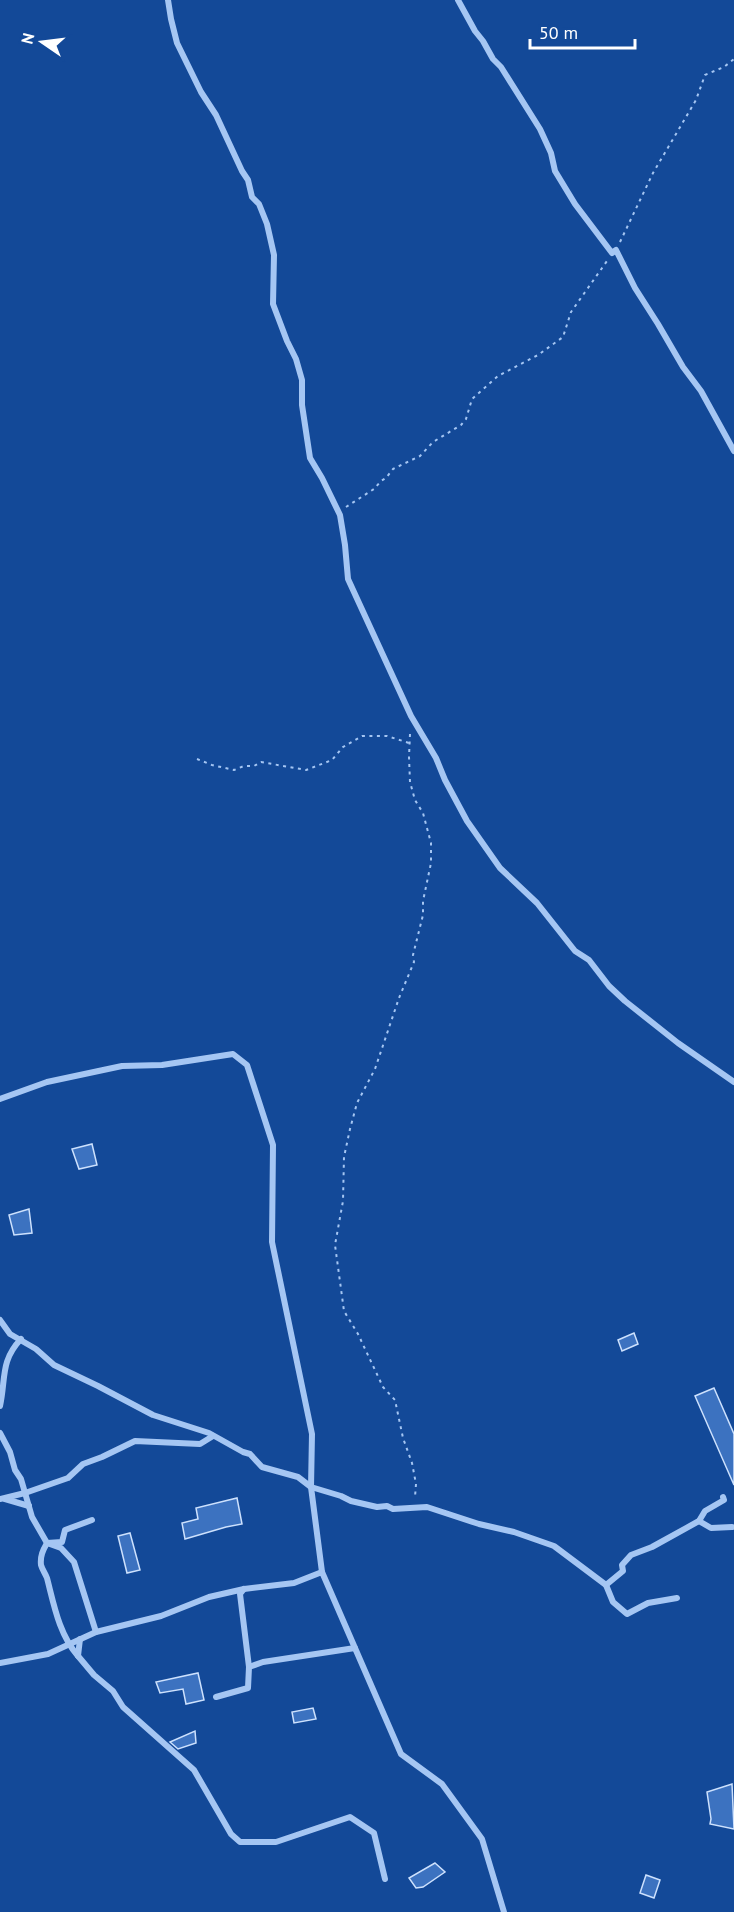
<svg xmlns="http://www.w3.org/2000/svg" width="734" height="1912" viewBox="0 0 734 1912" font-family="'PT Sans',sans-serif">
  <style>
    .building { fill: #3c72c0; stroke: #cde1fd; stroke-width: 1.5 }
    .lines { fill: none; stroke-linecap: round; stroke-linejoin: round }
    .path { stroke: #a5c6f3; stroke-width: 2; stroke-dasharray: 3 4.5; stroke-linecap: butt }
    .street { stroke: #a5c6f3; stroke-width: 6 }
  </style>
  <rect width="100%" height="100%" fill="#134998"/>
  <!-- building -->
  <g class="building">
    <path d="M92,1144L97,1165L79,1169L72,1149Z"/>
    <path d="M29,1209L32,1233L14,1235L9,1215Z"/>
    <path d="M634,1333L638,1344L622,1351L618,1340Z"/>
    <path d="M714,1388L734,1434V1485L695,1396Z"/>
    <path d="M237,1498L242,1524L226,1527L185,1539L182,1523L198,1519L196,1508Z"/>
    <path d="M130,1533L140,1570L127,1573L118,1536Z"/>
    <path d="M198,1673L204,1700L186,1704L183,1689L160,1693L156,1682Z"/>
    <path d="M313,1708L316,1719L294,1723L292,1712Z"/>
    <path d="M195,1731L196,1743L178,1749L170,1742Z"/>
    <path d="M732,1784L734,1829L710,1824L711,1819L707,1792Z"/>
    <path d="M435,1863L445,1872L423,1887L416,1888L409,1878Z"/>
    <path d="M646,1875L660,1880L654,1898L640,1893Z"/>
  </g>
  <g class="lines">
    <!-- path -->
    <g class="path">
      <path d="M620,242L653,173L696,100L705,75L724,67L734,59"/>
      <path d="M346,507L374,489L381,481L386,478L393,469L420,456L433,442L461,425L466,419L472,399L498,376L538,355L563,337L571,312L607,261"/>
      <path d="M410,734L409,757L410,782L415,800L423,813L431,843V863L423,901V915L413,955L414,962L399,998L375,1069L357,1103L350,1129L344,1157L343,1201L335,1245L344,1311L358,1334L383,1387L395,1400L403,1438L412,1463L416,1484L415,1497"/>
      <path d="M197,759L212,765L234,770L244,766H254L261,762L306,770L332,760L343,747L362,736H387L409,743"/>
    </g>
    <!-- street -->
    <g class="street">
      <path d="M168,0L171,19L177,43L201,92L216,115L242,171L248,180L252,197L259,204L267,224L274,255L273,304L287,341L296,359L302,380V405L310,458L322,478L340,515L345,545L348,579L411,716L436,758L445,780L467,821L500,868L537,903L575,951L589,960L609,986L625,1001L678,1043L734,1082"/>
      <path d="M458,0L475,31L483,41L493,59L501,67L540,129L551,153L555,171L575,204L612,253L616,250L635,288L658,324L683,367L701,391L734,451"/>
      <path d="M0,1099L47,1082L122,1066L162,1065L233,1054L247,1065L273,1145L272,1242L312,1434L311,1487L322,1572"/>
      <path d="M0,1320L10,1334L36,1349L54,1365L98,1386L153,1415L209,1433L243,1452L250,1454L262,1467L298,1477L311,1487L341,1496L351,1501L377,1507L387,1506L393,1509L427,1507L479,1524L514,1532L554,1546L606,1585L613,1602L627,1614L648,1603L677,1598"/>
      <path d="M0,1406C6,1379 0,1361 21,1339"/>
      <path d="M0,1433L10,1452L15,1470L21,1479L32,1517L47,1543L61,1548L74,1562L96,1632"/>
      <path d="M0,1499L25,1493L68,1478L83,1464L102,1457L135,1441L200,1444L213,1436"/>
      <path d="M5,1499L29,1506"/>
      <path d="M699,1521L711,1528L732,1527"/>
      <path d="M606,1585L623,1571L622,1565L631,1555L652,1547L699,1521L705,1511L724,1500L723,1497"/>
      <path d="M244,1589L240,1594L249,1667"/>
      <path d="M80,1639L78,1656C59,1634 54,1605 47,1578C45,1573 42,1569 41,1565C40,1556 43,1550 47,1543L62,1542L65,1530L92,1520"/>
      <path d="M78,1656L94,1675L113,1691L123,1707L194,1770L231,1834L240,1842H276L350,1817L374,1833L385,1879"/>
      <path d="M0,1663L48,1654L96,1632L161,1616L209,1597L244,1589L294,1583L322,1572L401,1754L442,1784L482,1839L504,1912"/>
      <path d="M216,1697L248,1688L249,1667L263,1662L355,1648"/>
    </g>
  </g>
  <!-- north arrow -->
  <g transform="translate(42 42) rotate(284)" stroke="#134998" stroke-width="4.5" paint-order="stroke">
  <path d="M0-4.5L10 22L0 15L-10 22Z" fill="#ffffff"/>
  <text y="-9" font-size="16" font-weight="bold" text-anchor="middle" fill="#ffffff">N</text>
  </g>
  <!-- scale -->
  <path d="M530 39v9h105v-9" fill="none" stroke="#ffffff" stroke-width="3"/>
  <text x="539" y="39" font-size="18" fill="#ffffff" stroke="#134998" stroke-width="4.5" paint-order="stroke">50 m</text>
</svg>
